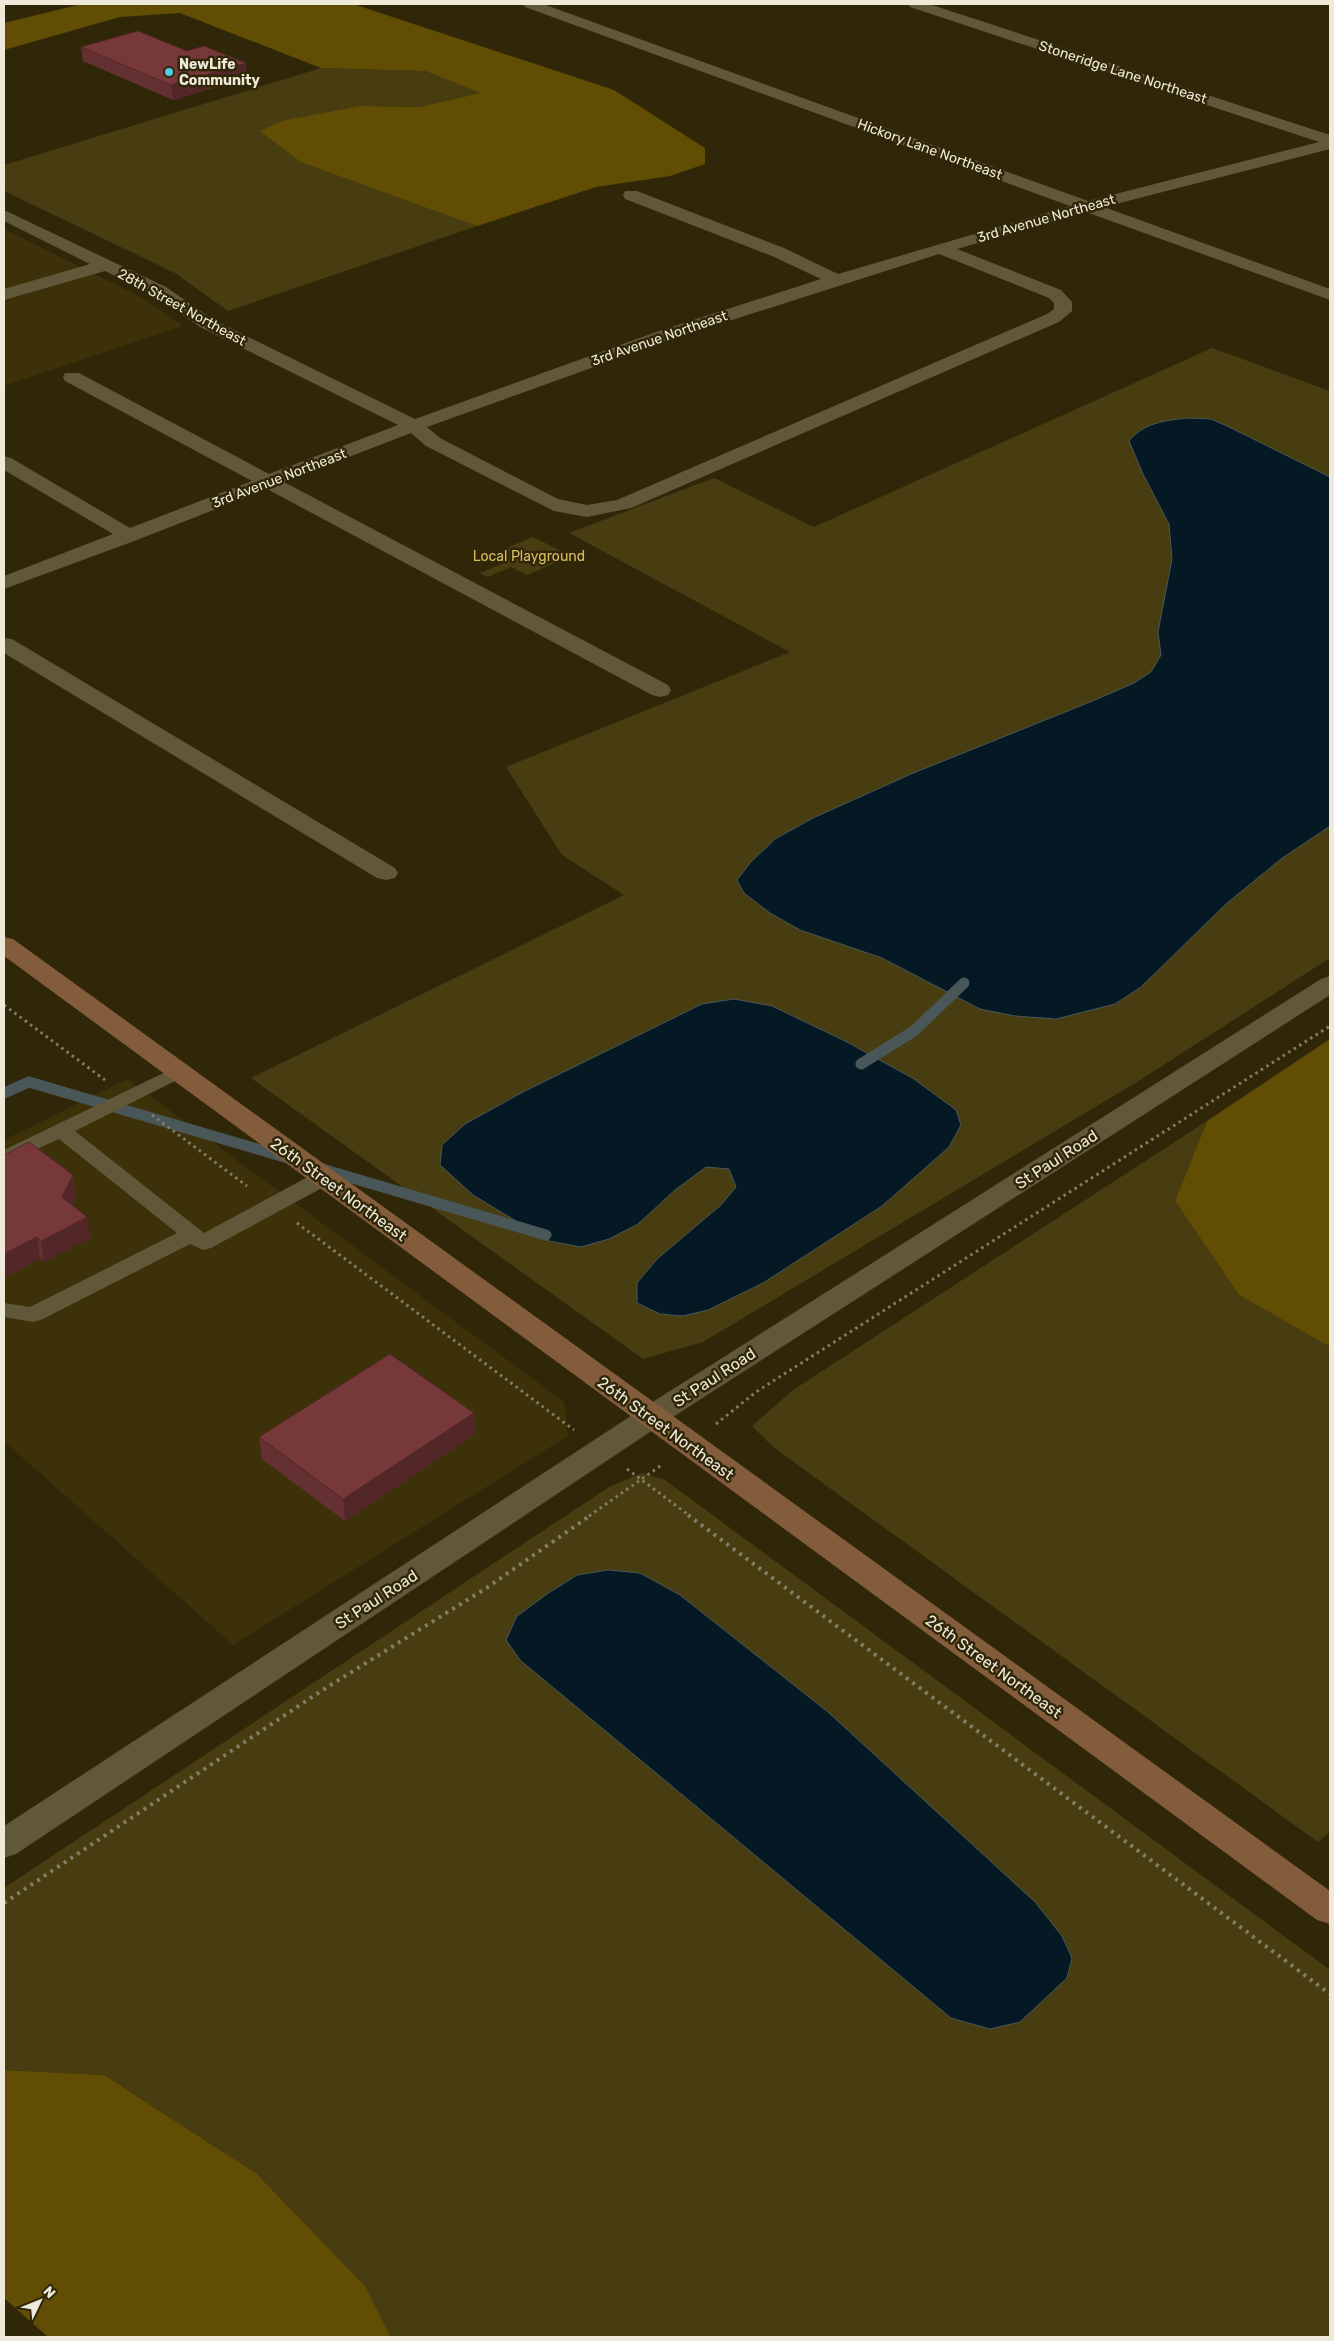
<svg xmlns="http://www.w3.org/2000/svg" width="1334" height="2341" viewBox="0 0 1334 2341" font-family="Rubik,sans-serif">
  <style>
    .built { fill: #3c3109 }
    .green { fill: #483c11 }
    .forest { fill: #614e04 }
    .water { fill: #041923; stroke: #4a5759 }
    .lines { fill: none; stroke-linecap: round; stroke-linejoin: round }
    .stream { stroke: #4a5759; stroke-width: 11 }
    .path-far1 { stroke: #847c64; stroke-width: 3; stroke-dasharray: 2.5 4; stroke-linecap: butt }
    .path { stroke: #847c64; stroke-width: 4; stroke-dasharray: 3 5; stroke-linecap: butt }
    .service { fill: #615739; fill-rule: evenodd }
    .minor { fill: #615739; fill-rule: evenodd }
    .tertiary { fill: #615739; fill-rule: evenodd }
    .secondary { fill: #825c3b; fill-rule: evenodd }
    .wall { fill: #653031 }
    .shaded-wall { fill: #532728 }
    .building { fill: #763839; stroke: #532728 }
    .poi-dot { fill: #55cadf; stroke: #302709; stroke-width: 2 }
    .labels { text-anchor: middle; stroke-width: 5; stroke-linejoin: round; paint-order: stroke }
    .far-poi-label { font-size: 14px; font-weight: bold; fill: #eee9d8; stroke: #302709; text-anchor: start }
    .far-street-label { font-size: 14px; fill: #eee9d8; stroke: #302709 }
    .far-park-label { font-size: 14px; fill: #dabd62; stroke: #302709 }
    .street-label { font-size: 16px; fill: #eee9d8; stroke: #302709 }
  </style>
  <rect width="100%" height="100%" fill="#302709"/>
  <!-- built -->
  <g class="built">
    <path d="M4,229L146,300L183,326L4,386Z"/>
    <path d="M127,1079L564,1402L568,1436L233,1645L4,1441V1140Z"/>
  </g>
  <!-- green -->
  <g class="green">
    <path d="M321,68L425,71L482,93L419,107L360,106L417,203L477,226L228,311L175,273L4,191V165Z"/>
    <path d="M1212,348L1330,391V958L1137,1082L703,1342L643,1359L251,1078L624,895L562,855L506,767L790,652L569,533L714,478L814,527Z"/>
    <path d="M533,537L571,556L527,575L511,567L487,577L480,573L504,563L489,555Z"/>
    <path d="M1207,1121L1175,1201L1239,1295L1330,1347V1832L1318,1842L773,1447L752,1426L793,1390Z"/>
    <path d="M642,1473L665,1480L1330,1970V2337H391L365,2286L257,2174L104,2075L4,2070V1888L609,1487Z"/>
  </g>
  <!-- forest -->
  <g class="forest">
    <path d="M82,4H353L614,90L705,148V164L670,176L596,187L477,226L301,162L260,131L281,121L361,106L419,107L481,93L425,71L321,68L180,13L120,17L4,50V23Z"/>
    <path d="M1330,1039V1347L1239,1295L1175,1201L1207,1121Z"/>
    <path d="M4,2070L104,2075L257,2174L365,2286L391,2337H48L4,2298Z"/>
  </g>
  <!-- water -->
  <g class="water">
    <path d="M1189,418L1211,419L1227,426L1330,477V826L1281,859L1226,904L1141,987L1115,1004L1056,1019L1015,1016L980,1009L882,958L800,930L770,913L744,893L737,880L750,863L775,839L813,818L911,774L1095,700L1134,683L1151,672L1161,655L1158,632L1172,559L1169,524L1143,474L1129,441C1143,423 1166,420 1189,418Z"/>
    <path d="M734,999L772,1006L847,1042L914,1079L956,1110L961,1125L949,1147L882,1206L763,1283L708,1310L683,1316L660,1314L637,1303V1283L657,1259L721,1205L736,1187L729,1169L706,1167L675,1190L638,1224L609,1239L581,1247L549,1241L473,1195L440,1165L442,1145L465,1124L523,1092L702,1004Z"/>
    <path d="M608,1570L640,1573L680,1595L828,1712L1035,1902L1062,1936L1072,1958L1067,1978L1020,2022L990,2029L951,2018L520,1660L506,1640L517,1616L547,1594L577,1575Z"/>
  </g>
  <g class="lines">
    <!-- stream -->
    <g class="stream">
      <path d="M861,1064L914,1031L964,983"/>
      <path d="M4,1093L29,1082L288,1158"/>
      <path d="M322,1169L546,1235"/>
    </g>
    <!-- path-far1 -->
    <g class="path-far1">
      <path d="M4,1005L105,1080"/>
      <path d="M152,1115L247,1186"/>
      <path d="M297,1223L574,1430"/>
      <path d="M716,1424L756,1392L1330,1026"/>
      <path d="M627,1469L690,1516"/>
      <path d="M589,1516L663,1464"/>
    </g>
    <!-- path -->
    <g class="path">
      <path d="M688,1515L1330,1994"/>
      <path d="M4,1903L321,1691L488,1587L591,1515"/>
    </g>
    <!-- service -->
    <path class="service" d="M178,1066L185,1068L188,1072L185,1076L75,1131L204,1233L315,1173L323,1171L331,1173L334,1178L331,1183L211,1248L203,1250L190,1244L41,1320L33,1322L4,1317V1303L30,1307L177,1233L59,1139L4,1164V1150Z"/>
    <!-- minor -->
    <g class="minor">
      <path d="M523,4H543L1088,201L1319,142L910,7L908,4H929L1330,135V149L1104,207L1330,289V300L1086,212L957,249L1061,290L1072,302V311L1059,322L631,508L587,517L554,511L426,446L411,433L284,482L668,685L671,690L668,695L660,697L652,695L267,489L137,540L4,589V576L113,534L4,470V456L11,458L130,528L252,481L65,381L63,377L65,373H79L269,474L398,425L200,327L154,295L105,271L4,300V289L90,264L4,221V210L166,287L212,319L415,419L656,332L821,279L772,256L625,199L623,195L625,191H637L784,248L838,274L1070,206L525,7ZM939,254L1049,298L1054,303V309L1047,314L617,500L587,505L558,499L440,438L427,427L669,340Z"/>
      <path d="M4,638L12,639L395,868L398,873L395,878L386,880L377,878L4,653Z"/>
    </g>
    <!-- tertiary -->
    <path class="tertiary" d="M1330,976V995L662,1424L16,1854L4,1858V1826L640,1410L1321,979Z"/>
    <!-- secondary -->
    <path class="secondary" d="M4,937L13,939L1330,1891V1924L1317,1920L4,956Z"/>
  </g>
  <!-- wall -->
  <g class="wall">
    <path d="M81,47L247,78L173,100L83,61Z"/>
    <path d="M4,1155L73,1175L76,1197L72,1205L90,1238L44,1262L40,1259L4,1278Z"/>
    <path d="M474,1413L475,1434L345,1521L262,1459L259,1437Z"/>
  </g>
  <!-- shaded-wall -->
  <g class="shaded-wall">
    <path d="M246,63L247,78L173,100L171,85Z"/>
    <path d="M73,1175L76,1197L65,1219L62,1197Z"/>
    <path d="M87,1217L90,1238L44,1262L41,1241Z"/>
    <path d="M37,1237L40,1259L4,1278V1254Z"/>
    <path d="M474,1413L475,1434L345,1521L343,1499Z"/>
  </g>
  <!-- building -->
  <g class="building">
    <path d="M138,31L187,51L204,46L246,63L171,85L81,47Z"/>
    <path d="M29,1142L73,1175L62,1197L87,1217L41,1241L37,1237L4,1254V1155Z"/>
    <path d="M390,1354L474,1413L343,1499L259,1437Z"/>
  </g>
  <!-- markers -->
  <circle class="poi-dot" cx="169" cy="72" r="5"/>
  <g class="labels">
    <!-- far-poi labels -->
    <g class="far-poi-label">
      <text x="179" y="69">NewLife<tspan x="179" dy="16">Community</tspan></text>
    </g>
    <!-- far-street labels -->
    <g class="far-street-label">
      <text transform="translate(1123 72) rotate(18)" y="5">Stoneridge Lane Northeast</text>
      <text transform="translate(930 149) rotate(20)" y="5">Hickory Lane Northeast</text>
      <text transform="translate(1046 218) rotate(-16)" y="5">3rd Avenue Northeast</text>
      <text transform="translate(182 307) rotate(29)" y="5">28th Street Northeast</text>
      <text transform="translate(659 338) rotate(-19)" y="5">3rd Avenue Northeast</text>
      <text transform="translate(279 478) rotate(-21)" y="5">3rd Avenue Northeast</text>
    </g>
    <!-- far-park labels -->
    <g class="far-park-label">
      <text x="529" y="561">Local Playground</text>
    </g>
    <!-- street labels -->
    <g class="street-label">
      <text transform="translate(1056 1159) rotate(-33)" y="6">St Paul Road</text>
      <text transform="translate(339 1189) rotate(36)" y="6">26th Street Northeast</text>
      <text transform="translate(714 1377) rotate(-33)" y="6">St Paul Road</text>
      <text transform="translate(666 1428) rotate(36)" y="6">26th Street Northeast</text>
      <text transform="translate(376 1599) rotate(-33)" y="6">St Paul Road</text>
      <text transform="translate(994 1666) rotate(36)" y="6">26th Street Northeast</text>
    </g>
  </g>
  <!-- border -->
  <rect width="1334" height="2341" fill="none" stroke="#eee9d8" stroke-width="10"/>
  <!-- north arrow -->
  <g transform="translate(40 2301) rotate(47)" stroke="#302709" stroke-width="4" paint-order="stroke">
  <path d="M0-4L9 19L0 12L-9 19Z" fill="#eee9d8"/>
  <text y="-8" font-size="14" font-weight="bold" text-anchor="middle" fill="#eee9d8">N</text>
  </g>
</svg>
